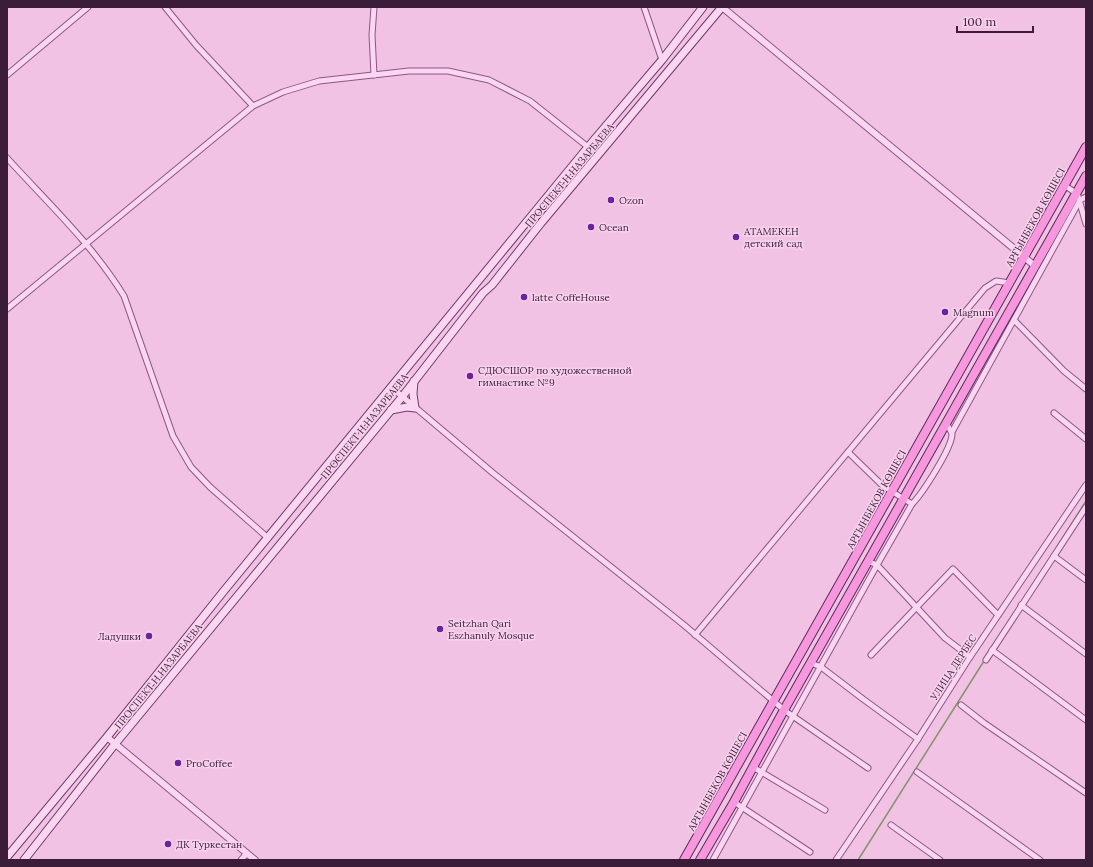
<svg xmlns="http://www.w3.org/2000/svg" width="1093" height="867" viewBox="0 0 1093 867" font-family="Lora,serif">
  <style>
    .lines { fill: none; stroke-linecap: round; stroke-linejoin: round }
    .stream { stroke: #85926b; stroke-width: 1.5 }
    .minor-casing { stroke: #8c5887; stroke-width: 7 }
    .tertiary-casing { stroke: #8c5887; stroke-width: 8 }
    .secondary-casing { stroke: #6e3b6a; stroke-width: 9 }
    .primary-casing { stroke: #592c58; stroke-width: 10 }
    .minor { stroke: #fbd6f1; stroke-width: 5 }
    .tertiary { stroke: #fbd6f1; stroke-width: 6 }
    .secondary { stroke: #fbd6f1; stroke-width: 7 }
    .primary { stroke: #f797de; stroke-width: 8 }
    .poi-dot { fill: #69239f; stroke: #f8d2ed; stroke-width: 1.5 }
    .labels { text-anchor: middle; stroke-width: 3; stroke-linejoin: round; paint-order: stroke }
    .street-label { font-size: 10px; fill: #3b1d39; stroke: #f8d2ed }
    .poi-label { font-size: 10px; fill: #3b1d39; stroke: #f8d2ed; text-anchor: start }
  </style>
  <rect width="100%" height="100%" fill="#f1c2e4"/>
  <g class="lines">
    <!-- stream -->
    <g class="stream">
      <path d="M1055,550L1086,501"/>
      <path d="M858,860L984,661"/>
    </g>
    <defs>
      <g id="minor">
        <path d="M165,7L196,45L253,106L283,92L319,81L409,71H448L489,80L530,101L588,147"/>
        <path d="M644,7L662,60"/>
        <path d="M7,75L88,7"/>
        <path d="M374,75L372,35L374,7"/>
        <path d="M7,158C48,203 92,244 124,296L173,436L191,467L210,487L268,538"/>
        <path d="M1064,185L1076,193L1078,196L1086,224"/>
        <path d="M7,309L253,106"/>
        <path d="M1014,320L1064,371L1086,389"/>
        <path d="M391,387L493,473L684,625L784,710L868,768"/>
        <path d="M1054,413L1086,439"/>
        <path d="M952,432L1080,200L1086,197"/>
        <path d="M848,452L883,486L912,504C922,494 952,448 952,434C951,430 948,427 946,423"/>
        <path d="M1054,556L1086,580"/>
        <path d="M868,561L877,565L945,638L970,657"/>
        <path d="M1021,605L1086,654"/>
        <path d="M695,635L985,288L996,281L1010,283"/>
        <path d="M992,650L1086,720"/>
        <path d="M871,655L953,569L998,615"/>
        <path d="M986,660L1086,507"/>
        <path d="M811,663L821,667L863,699L918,739"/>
        <path d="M961,705L984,723L1086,793"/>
        <path d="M753,767L825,810"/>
        <path d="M917,772L1040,860"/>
        <path d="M734,802L810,852"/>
        <path d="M891,825L940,860"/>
        <path d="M241,860L247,853"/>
        <path d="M713,860L877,565L912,504"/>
        <path d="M836,860L918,739L970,657L1086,485"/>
      </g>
      <g id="tertiary">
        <path d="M722,7L1035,266"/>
        <path d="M107,737L255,860"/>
      </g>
      <g id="secondary">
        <path d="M391,410L407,407L415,408L413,394L414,381"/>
        <path d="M7,857L107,737L223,592L588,147L662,60L703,7"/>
        <path d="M24,860L115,744L402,397L483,293L492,285L541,223L722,7"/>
      </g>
      <g id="primary">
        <path d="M684,860L1086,147"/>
        <path d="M700,860L734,802L784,710L1086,176"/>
      </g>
    </defs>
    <!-- minor casing -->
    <use href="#minor" class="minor-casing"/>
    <!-- tertiary casing -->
    <use href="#tertiary" class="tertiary-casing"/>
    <!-- secondary casing -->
    <use href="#secondary" class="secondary-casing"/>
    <!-- primary casing -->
    <use href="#primary" class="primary-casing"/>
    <!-- minor -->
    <use href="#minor" class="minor"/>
    <!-- tertiary -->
    <use href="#tertiary" class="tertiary"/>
    <!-- secondary -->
    <use href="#secondary" class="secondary"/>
    <!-- primary -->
    <use href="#primary" class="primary"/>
  </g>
  <!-- markers -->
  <g class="poi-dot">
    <circle cx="611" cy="200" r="4"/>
    <circle cx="591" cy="227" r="4"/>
    <circle cx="736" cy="237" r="4"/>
    <circle cx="524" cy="297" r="4"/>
    <circle cx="945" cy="312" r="4"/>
    <circle cx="470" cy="376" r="4"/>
    <circle cx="440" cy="629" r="4"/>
    <circle cx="149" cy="636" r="4"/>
    <circle cx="178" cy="763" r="4"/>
    <circle cx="168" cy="844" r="4"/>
  </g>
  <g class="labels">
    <!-- street labels -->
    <g class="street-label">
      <text transform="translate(569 175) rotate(-50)" y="4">ПРОСПЕКТ Н.НАЗАРБАЕВА</text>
      <text transform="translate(1035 217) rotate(-61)" y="4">АРҒЫНБЕКОВ КӨШЕСІ</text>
      <text transform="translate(364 426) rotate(-51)" y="4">ПРОСПЕКТ Н.НАЗАРБАЕВА</text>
      <text transform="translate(876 499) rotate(-61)" y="4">АРҒЫНБЕКОВ КӨШЕСІ</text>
      <text transform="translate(953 667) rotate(-57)" y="4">УЛИЦА ДЕРБЕС</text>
      <text transform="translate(158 676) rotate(-51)" y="4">ПРОСПЕКТ Н.НАЗАРБАЕВА</text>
      <text transform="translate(717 781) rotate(-61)" y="4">АРҒЫНБЕКОВ КӨШЕСІ</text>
    </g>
    <!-- poi labels -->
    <g class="poi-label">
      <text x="619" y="204">Ozon</text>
      <text x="599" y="231">Ocean</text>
      <text x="744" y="235">АТАМЕКЕН<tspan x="744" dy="12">детский сад</tspan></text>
      <text x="532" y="301">latte CoffeHouse</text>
      <text x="953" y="316">Magnum</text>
      <text x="478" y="374">СДЮСШОР по художественной<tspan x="478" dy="12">гимнастике №9</tspan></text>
      <text x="448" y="627">Seitzhan Qari<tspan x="448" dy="12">Eszhanuly Mosque</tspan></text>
      <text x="141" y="640" text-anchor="end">Ладушки</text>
      <text x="186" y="767">ProCoffee</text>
      <text x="176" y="848">ДК Туркестан</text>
    </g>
  </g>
  <!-- border -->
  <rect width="1093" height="867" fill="none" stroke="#3b1d39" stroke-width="16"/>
  <!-- scale -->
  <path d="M957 26v6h76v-6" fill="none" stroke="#3b1d39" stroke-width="2"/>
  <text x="963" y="26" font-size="12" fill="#3b1d39" stroke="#f8d2ed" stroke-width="3" paint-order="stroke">100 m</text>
</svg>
